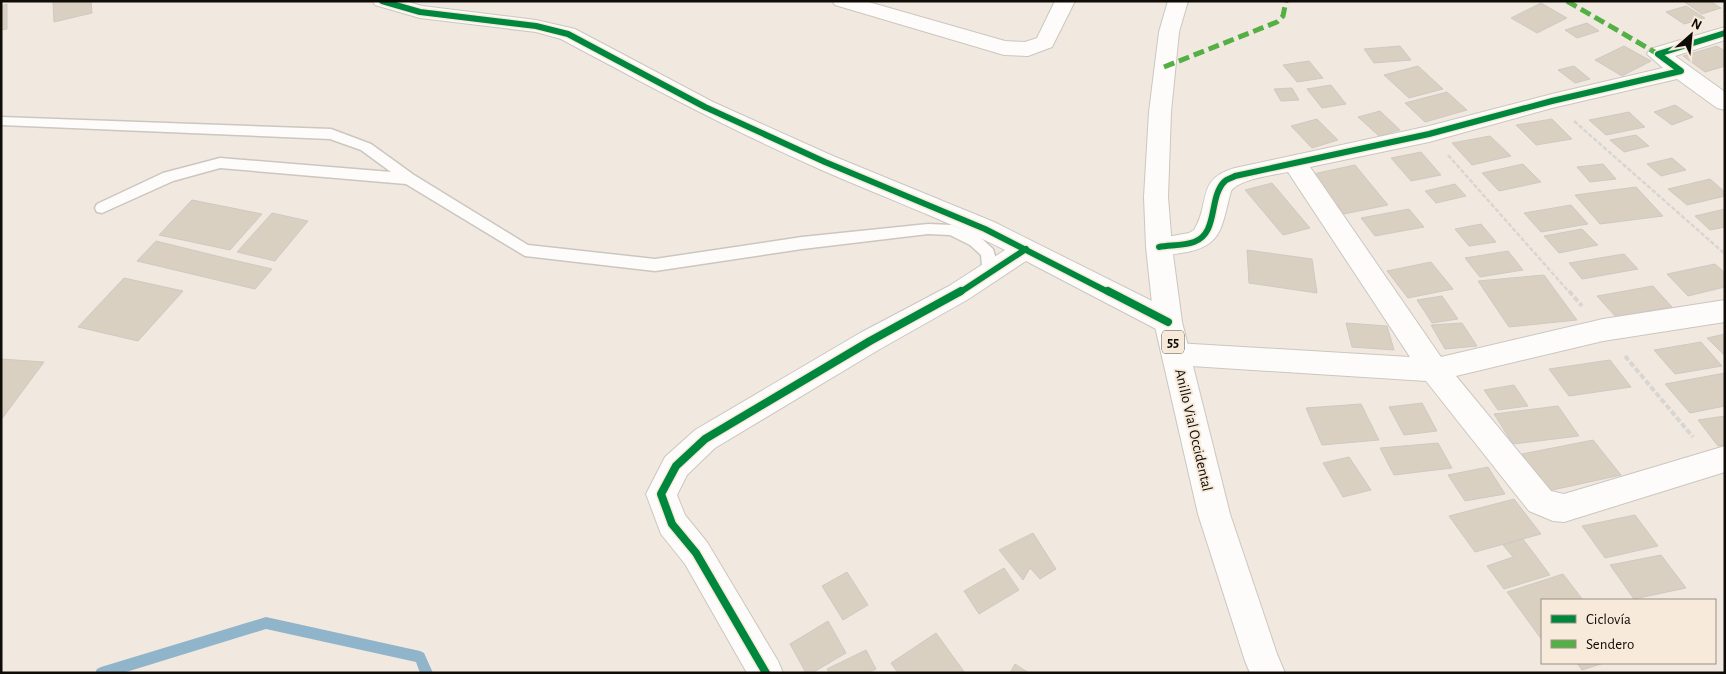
<svg xmlns="http://www.w3.org/2000/svg" width="1726" height="674" viewBox="0 0 1726 674" font-family="'Alegreya Sans',sans-serif">
  <style>
    .lines { fill: none; stroke-linecap: round; stroke-linejoin: round }
    .stream { fill: #90b4c9; fill-rule: evenodd }
    .building { fill: #dad0c2; stroke: #cfc9c2 }
    .service-casing { stroke: #cbc6bf; stroke-width: 3 }
    .minor-casing { stroke: #cbc6bf; stroke-width: 2 }
    .trunk-casing { stroke: #cbc6bf; stroke-width: 2 }
    .path-far1 { stroke: #d8d6d3; stroke-width: 2.5; stroke-dasharray: 4.5 2; stroke-linecap: butt }
    .path { stroke: #d8d6d3; stroke-width: 4; stroke-dasharray: 5.5 2.5; stroke-linecap: butt }
    .service { fill: #fdfcfa; fill-rule: evenodd }
    .minor { fill: #fdfcfa; fill-rule: evenodd }
    .trunk { fill: #fdfcfa; fill-rule: evenodd }
    .quiet { stroke: #54b044; stroke-width: 5; stroke-dasharray: 11 5; stroke-linecap: butt }
    .cycleway-far1-casing { stroke: #f7eada; stroke-width: 9 }
    .cycleway-casing { stroke: #f7eada; stroke-width: 11 }
    .cycleway-far1 { stroke: #00873e; stroke-width: 6 }
    .cycleway { stroke: #00873e; stroke-width: 8 }
    .labels { text-anchor: middle; stroke-width: 4; stroke-linejoin: round; paint-order: stroke }
    .shield { fill: #f7eada; stroke: #554e46; stroke-width: 1 }
    .shield-label { font-size: 14px; font-weight: bold; fill: #0f0b06 }
    .street-label { font-size: 15px; fill: #0f0b06; stroke: #f7eada }
  </style>
  <rect width="100%" height="100%" fill="#f1e9e0"/>
  <g class="lines">
    <!-- stream -->
    <path class="stream" d="M266,617L420,651L424,653L433,673H420L416,662L266,629L123,673H95L97,669L101,667Z"/>
  </g>
  <!-- building -->
  <g class="building">
    <path d="M53,1H91L92,13L54,22Z"/>
    <path d="M1683,1H1710L1721,8L1702,14Z"/>
    <path d="M1541,3L1567,18L1537,33L1511,18Z"/>
    <path d="M7,4V29L1,30V6Z"/>
    <path d="M1686,6L1705,18L1684,24L1666,12Z"/>
    <path d="M1587,23L1599,31L1577,38L1565,30Z"/>
    <path d="M1400,46L1411,60L1374,63L1364,49Z"/>
    <path d="M1624,46L1651,61L1622,76L1595,60Z"/>
    <path d="M1717,46L1725,51V66L1705,72L1683,56Z"/>
    <path d="M1309,61L1323,78L1297,82L1283,65Z"/>
    <path d="M1418,66L1443,89L1409,98L1384,75Z"/>
    <path d="M1574,66L1590,79L1575,83L1558,70Z"/>
    <path d="M1331,85L1346,104L1322,108L1307,89Z"/>
    <path d="M1292,88L1299,100L1281,101L1274,89Z"/>
    <path d="M1447,92L1467,110L1425,122L1405,103Z"/>
    <path d="M1675,105L1693,117L1672,125L1654,112Z"/>
    <path d="M1380,111L1400,130L1379,136L1358,117Z"/>
    <path d="M1629,112L1645,127L1606,135L1589,120Z"/>
    <path d="M1317,119L1338,140L1312,148L1291,126Z"/>
    <path d="M1552,119L1572,139L1536,145L1516,125Z"/>
    <path d="M1636,135L1649,146L1624,152L1610,140Z"/>
    <path d="M1490,136L1511,156L1472,165L1452,143Z"/>
    <path d="M1421,152L1441,175L1411,181L1391,158Z"/>
    <path d="M1672,158L1686,170L1661,176L1647,164Z"/>
    <path d="M1523,164L1541,182L1499,191L1482,173Z"/>
    <path d="M1603,164L1616,179L1590,182L1577,167Z"/>
    <path d="M1355,165L1388,205L1344,214L1313,174Z"/>
    <path d="M1710,179L1725,192V196L1687,205L1668,189Z"/>
    <path d="M1272,183L1310,228L1283,235L1245,190Z"/>
    <path d="M1455,184L1466,196L1436,203L1425,191Z"/>
    <path d="M1636,187L1663,216L1600,224L1575,195Z"/>
    <path d="M192,200L262,214L230,250L159,235Z"/>
    <path d="M1571,205L1588,224L1541,232L1524,213Z"/>
    <path d="M1409,209L1424,227L1375,236L1361,218Z"/>
    <path d="M1725,209V227L1710,230L1695,216Z"/>
    <path d="M272,213L308,221L275,261L237,252Z"/>
    <path d="M1481,224L1496,242L1469,246L1455,229Z"/>
    <path d="M1582,229L1598,245L1559,253L1544,236Z"/>
    <path d="M156,241L229,259L272,269L255,289L137,261Z"/>
    <path d="M1247,250L1312,259L1317,293L1249,283Z"/>
    <path d="M1508,251L1523,270L1480,277L1465,258Z"/>
    <path d="M1624,254L1638,269L1582,279L1569,263Z"/>
    <path d="M1431,262L1453,289L1408,298L1387,271Z"/>
    <path d="M1715,264L1725,273V287L1688,296L1667,274Z"/>
    <path d="M1544,275L1577,320L1509,327L1478,281Z"/>
    <path d="M124,278L183,291L138,341L78,327Z"/>
    <path d="M1653,286L1672,307L1616,317L1597,296Z"/>
    <path d="M1442,296L1458,319L1432,323L1417,300Z"/>
    <path d="M1346,323L1387,326L1394,350L1352,347Z"/>
    <path d="M1462,323L1477,346L1445,349L1431,325Z"/>
    <path d="M1725,334V356L1707,338Z"/>
    <path d="M1701,342L1722,366L1675,374L1654,350Z"/>
    <path d="M1,359L44,362L1,420Z"/>
    <path d="M1610,360L1631,387L1569,396L1549,369Z"/>
    <path d="M1725,373V406L1690,413L1665,384Z"/>
    <path d="M1514,385L1528,406L1498,410L1484,390Z"/>
    <path d="M1422,403L1437,431L1404,435L1389,407Z"/>
    <path d="M1361,404L1379,440L1322,445L1306,408Z"/>
    <path d="M1558,406L1579,436L1513,444L1494,414Z"/>
    <path d="M1725,416V445L1718,446L1698,420Z"/>
    <path d="M1593,440L1621,475L1548,491L1522,454Z"/>
    <path d="M1438,443L1452,468L1394,475L1380,448Z"/>
    <path d="M1349,457L1371,490L1343,497L1323,463Z"/>
    <path d="M1488,467L1505,494L1465,501L1448,475Z"/>
    <path d="M1514,499L1541,534L1475,552L1449,516Z"/>
    <path d="M1635,515L1658,546L1605,558L1582,526Z"/>
    <path d="M1033,533L1056,569L1040,579L1030,568L1023,580L999,550Z"/>
    <path d="M1523,539L1550,575L1504,589L1487,566L1513,557L1503,545Z"/>
    <path d="M1661,555L1686,588L1634,599L1610,565Z"/>
    <path d="M1004,568L1019,590L979,614L964,591Z"/>
    <path d="M847,572L868,605L843,620L822,586Z"/>
    <path d="M1563,574L1583,600H1542V640L1507,592Z"/>
    <path d="M828,621L846,653L812,673H806L790,644Z"/>
    <path d="M936,633L965,673H898L891,663Z"/>
    <path d="M866,650L876,669L868,673H829L827,669Z"/>
    <path d="M1577,663H1604L1582,670Z"/>
    <path d="M1015,664L1029,673H1010Z"/>
  </g>
  <g class="lines">
    <defs>
      <path id="service" d="M1,117L331,129L371,144L414,175L528,245L655,259L802,237L928,224L952,225L980,237L993,249L998,266C992,275 987,287 976,283L973,279L982,265L981,255L970,245L950,235L928,234L802,249L655,271L525,256L406,184L220,168L173,181L102,213L97,212L95,208L97,204L163,173L220,158L391,172L361,150L330,139L1,125Z"/>
      <g id="minor">
        <path d="M372,1H405L422,6L536,20L575,29L713,102L833,156L994,222L1178,314L1182,322L1178,330L1168,333L1158,330L1026,261L967,300L880,349L715,448L687,475L677,495L685,515L707,542L778,661L783,673H747L685,564L661,534L646,494L665,457L695,430L860,333L949,286L1005,250C944,219 880,196 817,168C729,129 645,84 561,39L536,32L420,18L375,5Z"/>
        <path d="M832,1H865L1005,41L1025,42L1037,38L1055,1H1075L1052,47L1028,56L1004,55L835,5Z"/>
        <path d="M1725,27V40L1675,56L1725,92V110L1717,108L1677,79L1552,108L1429,142L1310,167L1441,357L1603,319L1725,300V322L1603,341L1456,376L1551,491L1564,494L1725,446V472L1564,522L1553,521L1529,511L1426,381L1176,365L1166,362L1162,354L1166,346L1176,343L1410,357L1288,172C1273,175 1239,179 1231,191C1221,228 1223,247 1181,253C1170,255 1161,257 1150,254L1146,247L1150,240L1189,233L1194,230C1211,204 1195,179 1235,168L1429,126L1552,94L1663,68L1647,54L1650,49Z"/>
      </g>
      <path id="trunk" d="M1168,1H1188L1179,32L1171,112L1168,197L1172,247L1182,322L1230,514L1277,654L1285,673H1250L1245,661L1198,514L1154,322L1146,247L1144,197L1149,112L1159,32Z"/>
    </defs>
    <!-- service casing -->
    <use href="#service" class="service-casing"/>
    <!-- minor casing -->
    <use href="#minor" class="minor-casing"/>
    <!-- trunk casing -->
    <use href="#trunk" class="trunk-casing"/>
    <!-- path-far1 -->
    <g class="path-far1">
      <path d="M1574,121L1725,254"/>
      <path d="M1448,155L1570,293"/>
    </g>
    <!-- path -->
    <g class="path">
      <path d="M1569,291L1582,306"/>
      <path d="M1625,356L1693,437"/>
    </g>
    <!-- service -->
    <use href="#service" class="service"/>
    <!-- minor -->
    <use href="#minor" class="minor"/>
    <!-- trunk -->
    <use href="#trunk" class="trunk"/>
    <!-- quiet -->
    <g class="quiet">
      <path d="M1567,1L1658,54"/>
      <path d="M1164,67L1277,22L1283,16L1286,1"/>
    </g>
    <defs>
      <g id="cycleway-far1">
        <path d="M382,1L420,12L536,26L568,34L705,107L825,162L985,229L1110,293"/>
        <path d="M1159,247C1170,245 1183,246 1194,242C1219,233 1208,197 1225,181C1227,179 1232,178 1235,176L1429,134L1552,101L1681,71L1658,54L1725,33"/>
        <path d="M959,293L1026,249"/>
      </g>
      <g id="cycleway">
        <path d="M1108,291L1168,322"/>
        <path d="M766,673L696,553L672,524L661,494L676,466L705,439L870,341L961,291"/>
      </g>
    </defs>
    <!-- cycleway-far1 casing -->
    <use href="#cycleway-far1" class="cycleway-far1-casing"/>
    <!-- cycleway casing -->
    <use href="#cycleway" class="cycleway-casing"/>
    <!-- cycleway-far1 -->
    <use href="#cycleway-far1" class="cycleway-far1"/>
    <!-- cycleway -->
    <use href="#cycleway" class="cycleway"/>
  </g>
  <g class="labels">
    <!-- shield labels -->
    <rect class="shield" x="1162" y="330.5" width="22" height="23" rx="4"/>
    <g class="shield-label">
      <text x="1173" y="347">55</text>
    </g>
    <!-- street labels -->
    <g class="street-label">
      <text transform="translate(1194 430) rotate(77)" y="5">Anillo Vial Occidental</text>
    </g>
  </g>
  <!-- border -->
  <rect width="1726" height="674" fill="none" stroke="#0f0b06" stroke-width="5"/>
  <!-- legend -->
  <rect x="1541" y="599" width="175" height="65" fill="#f7eada" stroke="#9a9185"/>
  <rect x="1551" y="615" width="25" height="8" fill="#00873e" stroke="#9a9185"/>
  <text x="1586" y="624" font-size="15" fill="#0f0b06">Ciclovía</text>
  <rect x="1551" y="640" width="25" height="8" fill="#54b044" stroke="#9a9185"/>
  <text x="1586" y="649" font-size="15" fill="#0f0b06">Sendero</text>
  <!-- north arrow -->
  <g transform="translate(1691 35) rotate(27)" stroke="#f7eada" stroke-width="4" paint-order="stroke">
  <path d="M0-4L9 19L0 12L-9 19Z" fill="#0f0b06"/>
  <text y="-8" font-size="14" font-weight="bold" text-anchor="middle" fill="#0f0b06">N</text>
  </g>
</svg>
